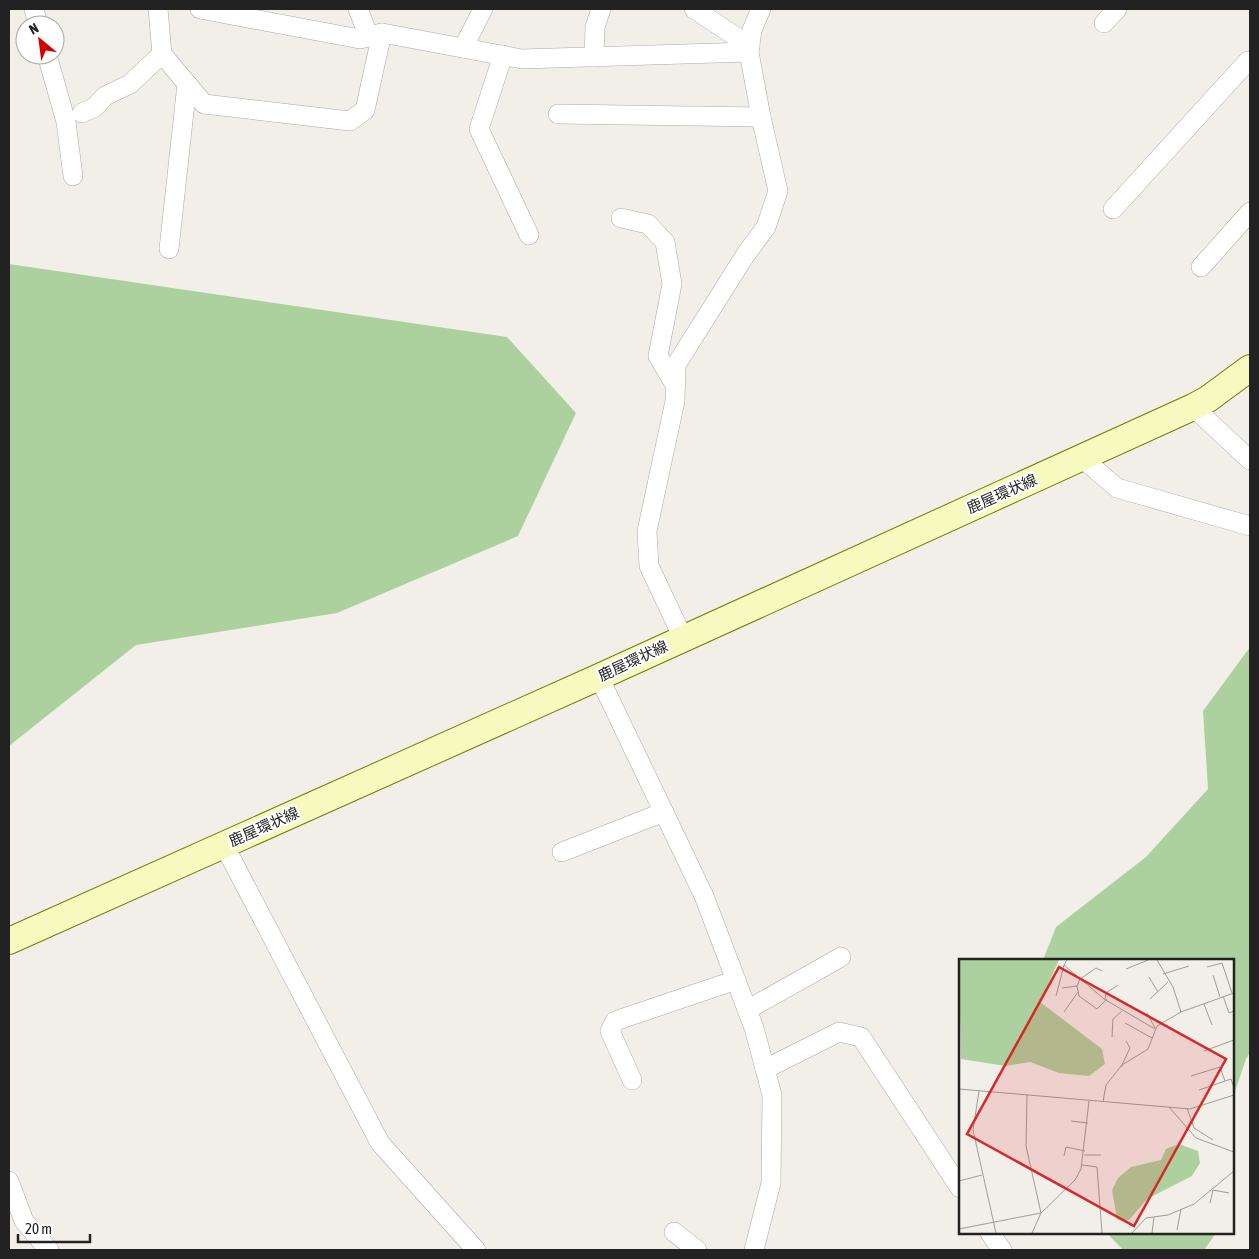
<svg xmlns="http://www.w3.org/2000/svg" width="1259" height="1259" viewBox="0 0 1259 1259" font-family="'Asap Condensed','Noto Sans JP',sans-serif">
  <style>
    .forest { fill: #add19e }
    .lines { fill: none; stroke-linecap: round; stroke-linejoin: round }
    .street-casing { stroke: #a9a9a9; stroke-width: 20 }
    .secondary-casing { stroke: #707d05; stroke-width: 28 }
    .street { stroke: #fff; stroke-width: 19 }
    .secondary { stroke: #f7fabf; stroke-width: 26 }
    .labels { text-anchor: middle; stroke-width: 4.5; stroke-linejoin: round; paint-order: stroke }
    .street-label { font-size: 15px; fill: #222; stroke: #fff }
    .inset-road { fill: none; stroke: #9f9d99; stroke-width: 1 }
    .view { fill: #d62828; fill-opacity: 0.15; stroke: #d62828; stroke-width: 2.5 }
    .inset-edge { fill: none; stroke: #222; stroke-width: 2.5 }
  </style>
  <rect width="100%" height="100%" fill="#f2efe9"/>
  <!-- forest -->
  <g class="forest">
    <path d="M9,264L507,337L576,413L518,536L337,613L136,645L9,746Z"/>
    <path d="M1250,647V1053L1246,1059L1233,1097V960H1043L1056,927L1146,857L1208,789L1203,711Z"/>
    <path d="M1107,1233H1216L1204,1250H1123Z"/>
  </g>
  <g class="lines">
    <defs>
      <g id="street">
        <path d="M34,9L38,25"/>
        <path d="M158,9L162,54L204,104L350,121L365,110L382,33"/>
        <path d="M200,9L360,39L382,33L522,59L749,52"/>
        <path d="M358,9L369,37"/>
        <path d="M694,9L750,46"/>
        <path d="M1104,23L1117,9"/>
        <path d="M463,48L483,9"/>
        <path d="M47,55L66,122L73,176"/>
        <path d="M503,55L479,129L529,235"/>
        <path d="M594,57L595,27L601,9"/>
        <path d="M82,113L95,107L105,96L130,84L162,54"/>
        <path d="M558,114L761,117"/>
        <path d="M1113,209L1248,61L1250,63"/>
        <path d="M621,218L648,224L665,242L672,284L658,356L675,385"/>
        <path d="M169,249L187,84"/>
        <path d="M1201,267L1250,212"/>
        <path d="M1193,407L1250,460"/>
        <path d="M1082,458L1117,488L1250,526"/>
        <path d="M683,638L649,566L647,531L675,401L676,365L746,254L766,227L778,191L761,117L749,52L752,30L761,9"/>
        <path d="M599,677L704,896L754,1028L772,1095L771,1183L754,1250"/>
        <path d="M224,845L380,1143L476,1250"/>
        <path d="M562,852L664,812"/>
        <path d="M747,1010L841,957"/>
        <path d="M765,1069L839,1032L861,1037L960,1188"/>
        <path d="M632,1080L610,1031L615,1021L736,980"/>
        <path d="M9,1181L24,1221L49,1250"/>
        <path d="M674,1232L697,1250"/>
        <path d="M990,1233L1002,1250"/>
      </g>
      <path id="secondary" d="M9,941L599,677L1193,407L1208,399L1250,368"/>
    </defs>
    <!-- street casing -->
    <use href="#street" class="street-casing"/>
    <!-- secondary casing -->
    <use href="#secondary" class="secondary-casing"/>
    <!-- street -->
    <use href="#street" class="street"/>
    <!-- secondary -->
    <use href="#secondary" class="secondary"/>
  </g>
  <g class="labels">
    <!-- street labels -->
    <g class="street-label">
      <text transform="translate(1002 494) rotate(-24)" y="5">鹿屋環状線</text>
      <text transform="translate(633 661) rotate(-25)" y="5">鹿屋環状線</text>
      <text transform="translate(264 827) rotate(-24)" y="5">鹿屋環状線</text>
    </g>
  </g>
  <!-- overview -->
  <g transform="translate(959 959)">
    <rect width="275" height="275" fill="#f2efe9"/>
    <path d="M0,1H100L81,43L143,90L146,105L130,117L100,114L71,103L47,107L2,100ZM220,185L239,192L241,204L233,217L188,240L171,260L165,263L158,260L153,231L159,219L172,208L202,201L207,190Z" fill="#add19e"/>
    <path class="inset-road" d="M108,1L105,6L145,40L196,70M198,1L214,28L222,53M248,8L263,4L273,34M167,10L189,1M143,12L137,9L121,20L118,27L120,37L138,50L148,40M204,15L230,7M254,16L261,38M190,18L199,33M103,29L118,27M97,37L105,6M264,37L270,54L275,52M146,40L147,34L159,26M191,40L209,23M245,45L253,66M105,53L119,33M188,54L196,69M166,64L193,79M153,78L154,60L163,52M245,92L275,81M162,108L171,89L167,82M232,117L261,108L266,122M0,130L231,150L275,136M240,131L272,120L275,129M20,132L14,171L37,274M68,136L67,187L82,254M144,143L147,126L163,106L189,90L198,67L222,53L275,34M210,148L237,179L275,193M228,149L235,169L254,181M112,162L129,164M125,196H142M105,197L107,188L126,192M123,206L138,208L143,274M0,222L23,216M251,244L254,231L270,234M0,270L82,254M218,271L222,250M73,274L82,254L116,221L122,210L130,142M173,274L187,259L209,256L235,245L275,212M193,274L195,258"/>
    <path class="view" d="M100,8L267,100L175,267L8,175Z"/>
    <rect width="275" height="275" class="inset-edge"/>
  </g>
  <!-- border -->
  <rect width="1259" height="1259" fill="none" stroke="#222222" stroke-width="20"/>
  <!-- north arrow -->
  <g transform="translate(40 40) rotate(331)"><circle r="24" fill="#ffffff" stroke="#a7a7a7"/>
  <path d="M0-4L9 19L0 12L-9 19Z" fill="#d40000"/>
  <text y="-8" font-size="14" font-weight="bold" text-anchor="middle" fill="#222222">N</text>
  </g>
  <!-- scale -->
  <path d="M18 1234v8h72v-8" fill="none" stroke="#222222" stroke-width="2.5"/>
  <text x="25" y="1234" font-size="15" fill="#222222" stroke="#ffffff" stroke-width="4" paint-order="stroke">20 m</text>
</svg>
